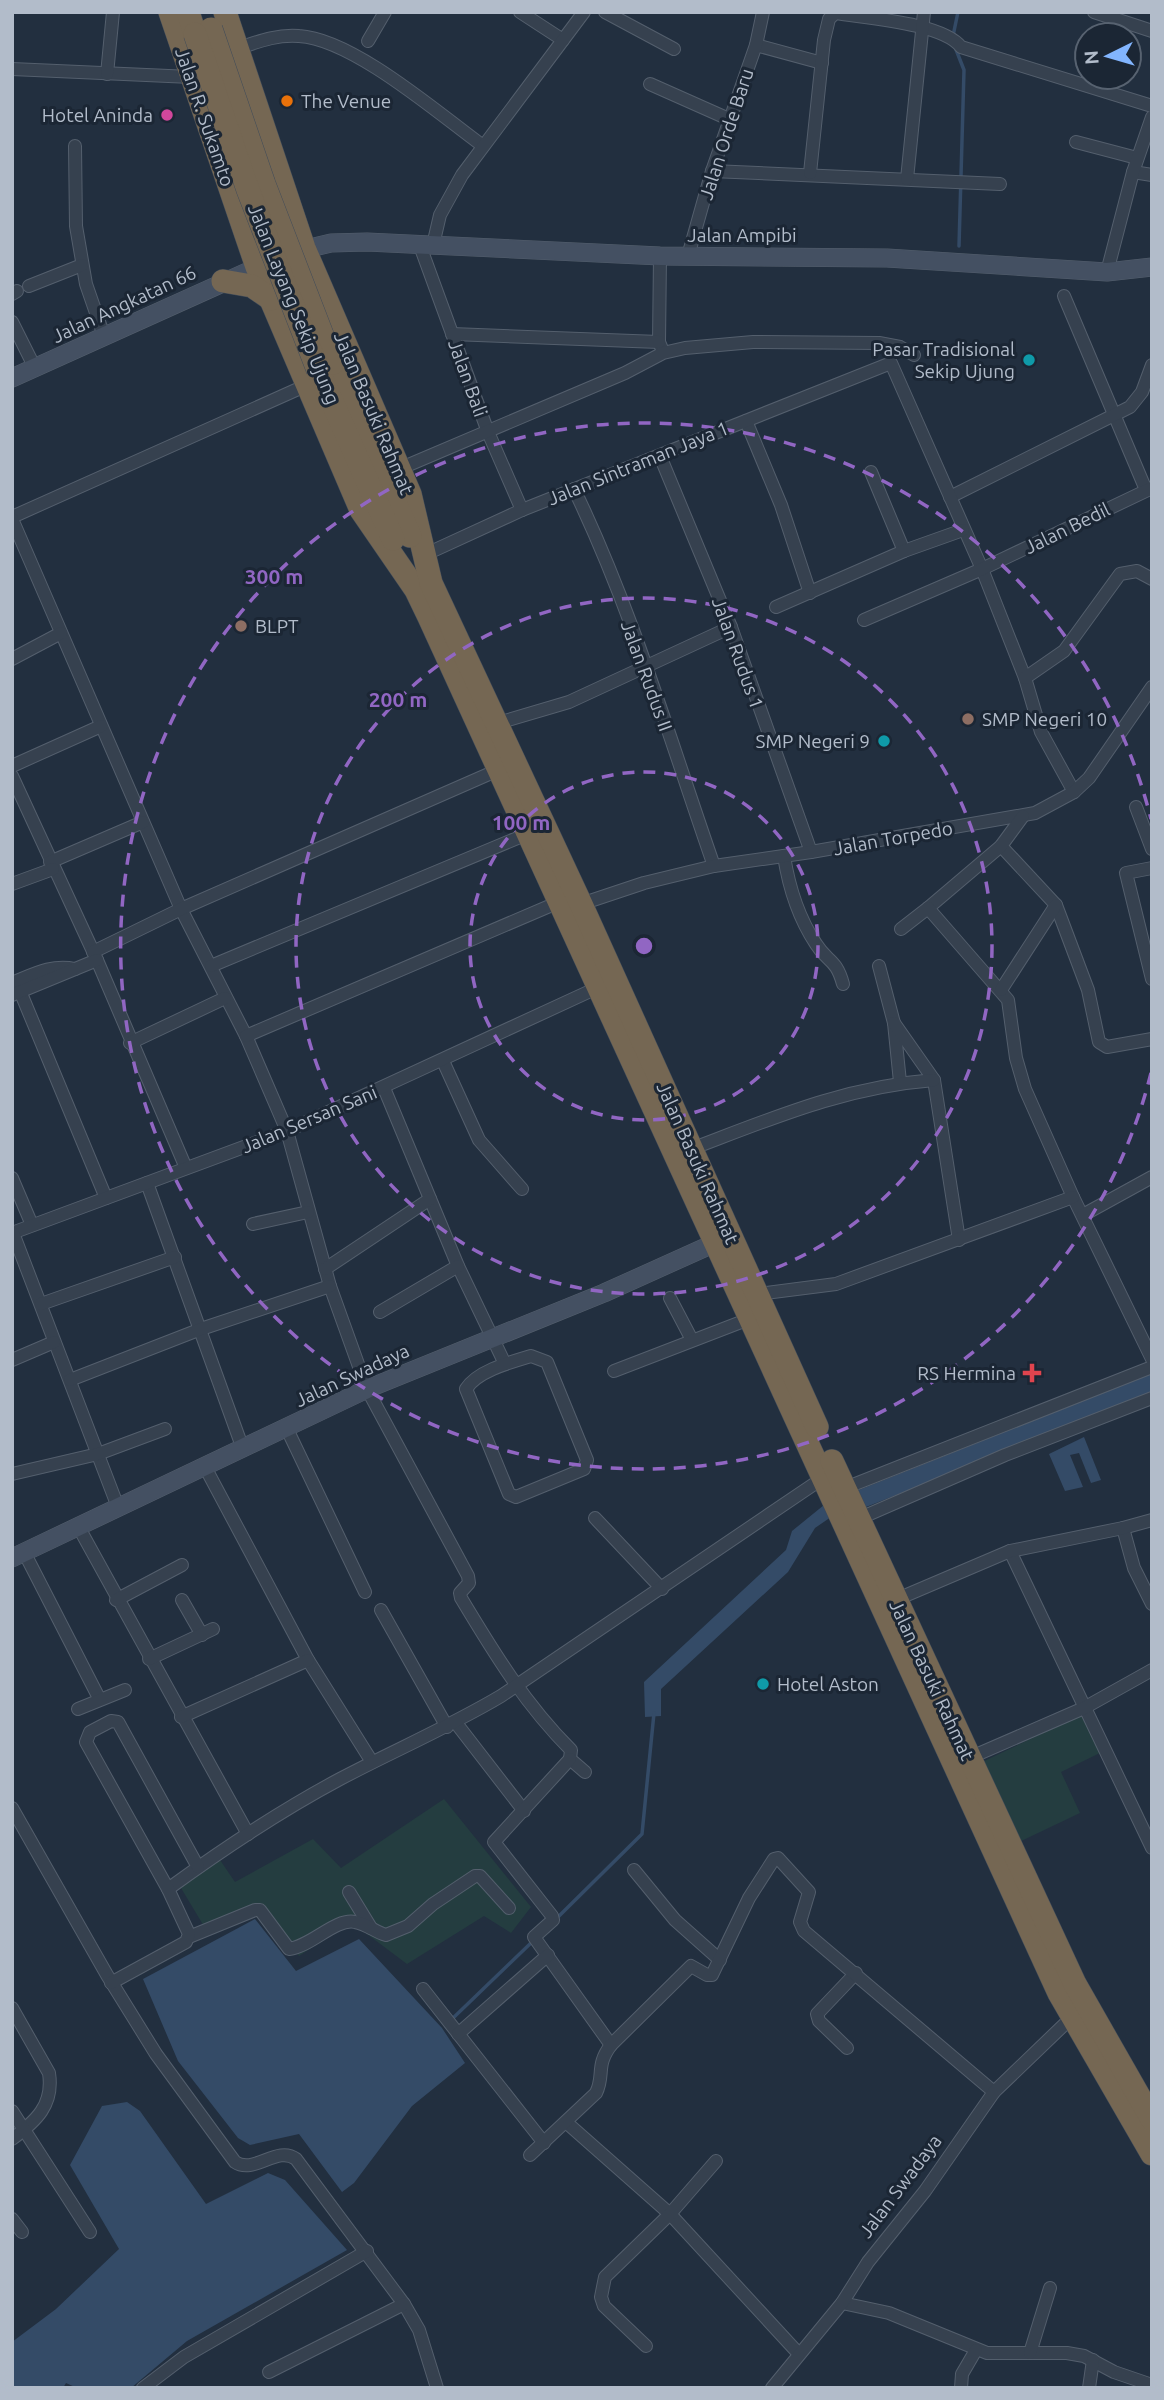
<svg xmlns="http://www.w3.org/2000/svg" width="1164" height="2400" viewBox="0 0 1164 2400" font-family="Ubuntu,sans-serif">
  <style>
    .green { fill: #243d40 }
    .water { fill: #344b67 }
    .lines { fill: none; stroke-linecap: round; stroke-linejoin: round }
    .stream { stroke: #344b67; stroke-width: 3.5 }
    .street-casing { stroke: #545f6d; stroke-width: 14 }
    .secondary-casing { stroke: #545f6d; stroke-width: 19 }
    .highway-casing { stroke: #414c5a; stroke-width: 24 }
    .street { stroke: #36414f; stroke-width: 12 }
    .secondary { stroke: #445062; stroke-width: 18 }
    .highway { stroke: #756753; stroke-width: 23 }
    .highway-bridge-casing { stroke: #414c5a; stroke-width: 24; stroke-linecap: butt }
    .highway-bridge { stroke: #756753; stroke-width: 23 }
    .ring { fill: none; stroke: #9166c3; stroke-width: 3.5; stroke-dasharray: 12 9 }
    .food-dot { fill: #e8710a; stroke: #1b2634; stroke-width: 2.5 }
    .hotel-dot { fill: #d1479c; stroke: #1b2634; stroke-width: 2.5 }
    .culture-dot { fill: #0f9aa8; stroke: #1b2634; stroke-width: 2.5 }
    .education-dot { fill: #8d6e63; stroke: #1b2634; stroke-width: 2.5 }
    .health-dot { fill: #e0444e; stroke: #1b2634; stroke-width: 2.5 }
    .labels { text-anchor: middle; stroke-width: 6; stroke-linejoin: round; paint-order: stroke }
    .poi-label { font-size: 19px; fill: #b2bcca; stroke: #1b2634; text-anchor: start }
    .street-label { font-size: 19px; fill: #b2bcca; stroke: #1b2634 }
    .centre { fill: #9166c3; stroke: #1b2634; stroke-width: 3.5 }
    .ring-label { font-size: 21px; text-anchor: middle; font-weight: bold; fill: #9166c3; stroke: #1b2634; stroke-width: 6; stroke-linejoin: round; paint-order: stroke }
  </style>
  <rect width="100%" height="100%" fill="#222f3f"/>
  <!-- green -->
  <g class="green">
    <path d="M1083,1714L1102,1752L1061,1772L1080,1813L1017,1843L980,1763Z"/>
    <path d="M444,1799L531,1907L511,1933L484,1916L407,1964L351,1922L299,1956L259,1904L205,1928L178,1883L220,1860L235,1882L313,1839L341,1868Z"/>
  </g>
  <!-- water -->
  <g class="water">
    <path d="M1152,1373V1393L861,1509L854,1492Z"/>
    <path d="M1084,1437L1101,1480L1091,1483L1079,1453L1070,1455L1083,1487L1065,1491L1049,1454Z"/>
    <path d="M824,1505L831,1517L815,1528L788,1572L661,1689V1716L645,1717L644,1682L786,1550L792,1531Z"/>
    <path d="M255,1919L296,1971L359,1939L442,2028L465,2063L412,2106L354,2183L342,2192L299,2134L250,2145L238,2138L178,2061L143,1979Z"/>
    <path d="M127,2102L140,2111L206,2204L268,2173L285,2180L347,2250L187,2341L131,2388H77L66,2383L63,2388H12V2342L56,2309L119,2249L70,2165L102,2106Z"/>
  </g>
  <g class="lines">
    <!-- stream -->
    <g class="stream">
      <path d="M953,36L958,12"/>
      <path d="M955,47L964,70L959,246"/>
      <path d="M557,1918L642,1834L654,1713"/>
      <path d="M451,2020L534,1940"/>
    </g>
    <defs>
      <g id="street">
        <path d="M520,12L563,40"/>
        <path d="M605,12L674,49"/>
        <path d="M1094,12L1152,31"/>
        <path d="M836,13C865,18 943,23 961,47L1152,106"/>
        <path d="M368,41L385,12"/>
        <path d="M756,45L822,63"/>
        <path d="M236,49C257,42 277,34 299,36C353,39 439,114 483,146"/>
        <path d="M12,69L191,77"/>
        <path d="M107,74L113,12"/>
        <path d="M650,84L731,120"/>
        <path d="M1076,142L1137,158"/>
        <path d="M75,146L76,226L86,284L104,336"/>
        <path d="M712,171L1000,184"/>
        <path d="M1133,172L1152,175"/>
        <path d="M810,173L824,40L829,19L836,12"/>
        <path d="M907,179L924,12"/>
        <path d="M419,243L488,432L522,510"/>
        <path d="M433,245L440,215L462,175L584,12"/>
        <path d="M660,256L659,342L662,349"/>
        <path d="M688,256L712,171L756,45L763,12"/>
        <path d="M1107,272L1133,172L1152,117"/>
        <path d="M29,286L82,265"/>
        <path d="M12,294L17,291"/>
        <path d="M1064,296L1146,490"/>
        <path d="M12,322L35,368"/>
        <path d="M452,334L659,342"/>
        <path d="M746,421L781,505L810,593"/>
        <path d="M660,456L731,627L811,852"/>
        <path d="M399,469L625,373L663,353L685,348L753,342L879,343L900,347L914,355"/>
        <path d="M871,472L904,551"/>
        <path d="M574,489C632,609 670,740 714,866"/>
        <path d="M950,497L1130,407L1142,392L1152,365"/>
        <path d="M12,517L307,385"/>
        <path d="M12,519L181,909L246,1036L287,1131L330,1286L367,1389L468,1576L469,1583L460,1593L461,1598C494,1653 525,1704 571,1750L570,1759L585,1772"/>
        <path d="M424,555L522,510L891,363L982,569L1025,678L1041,732L1074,792"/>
        <path d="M776,607L904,551L963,530"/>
        <path d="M864,620L982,569L1152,488"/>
        <path d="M12,659L61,633"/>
        <path d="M1025,678L1064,651L1120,574L1137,571L1152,579"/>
        <path d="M498,723L569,702L731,627"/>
        <path d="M12,766L101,726"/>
        <path d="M12,776L97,960L186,1168"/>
        <path d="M1136,807L1152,849"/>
        <path d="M1001,846L1056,905L1088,990L1099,1042L1107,1047L1152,1039"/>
        <path d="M784,856C789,888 798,917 816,944C827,962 836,958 843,984"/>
        <path d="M50,862L143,822"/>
        <path d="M1152,868L1126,873L1152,979"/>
        <path d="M12,884L53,869"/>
        <path d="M581,904L644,883L714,866L811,852L1035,813L1074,792L1089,778L1152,687"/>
        <path d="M928,908L1001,846L1023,816"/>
        <path d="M901,929L928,908L1008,1000L1016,1058L1025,1089L1073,1197L1152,1359"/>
        <path d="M93,952L181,909L498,770"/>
        <path d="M211,966L527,834"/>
        <path d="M879,966L894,1023L900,1082"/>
        <path d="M12,983C34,974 52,964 75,969"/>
        <path d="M1001,990L1056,905"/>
        <path d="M20,991L106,1198"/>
        <path d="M12,995L97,960"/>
        <path d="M894,1023L934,1080L959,1240"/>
        <path d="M246,1036L559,902"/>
        <path d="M130,1043L225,998"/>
        <path d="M443,1061L479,1140L522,1189"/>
        <path d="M384,1088L458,1266L505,1364"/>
        <path d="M691,1149C773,1118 844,1087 934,1080"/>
        <path d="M12,1178L32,1225"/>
        <path d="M147,1183L243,1449"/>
        <path d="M1083,1215L1152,1177"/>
        <path d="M253,1224L308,1212"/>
        <path d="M12,1233L287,1131L599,987"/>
        <path d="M13,1233L118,1507"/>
        <path d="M325,1269L430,1199"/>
        <path d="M758,1294L836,1284L1073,1197"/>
        <path d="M670,1298L692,1340"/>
        <path d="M41,1304L175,1257"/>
        <path d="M380,1312L458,1266"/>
        <path d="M531,1356L547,1362L587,1460L584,1469L516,1497L509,1494L466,1389C477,1371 511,1362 531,1356Z"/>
        <path d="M12,1360L54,1342"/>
        <path d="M614,1371L749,1319"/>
        <path d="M70,1380L201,1329L330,1286"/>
        <path d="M287,1429L365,1592"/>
        <path d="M205,1467L308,1660L372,1762"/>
        <path d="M12,1474L98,1454L165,1429"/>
        <path d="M845,1488L1152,1367"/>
        <path d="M595,1518L662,1589"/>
        <path d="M858,1519L1005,1455L1152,1398"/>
        <path d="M78,1526L248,1834"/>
        <path d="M1123,1528L1134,1568L1152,1604"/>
        <path d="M1010,1551L1152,1848"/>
        <path d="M24,1552L99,1698"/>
        <path d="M116,1600L182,1565"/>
        <path d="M182,1600L202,1635"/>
        <path d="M895,1600L1010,1551L1123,1528L1152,1520"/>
        <path d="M381,1610L447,1727"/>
        <path d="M149,1659L213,1629"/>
        <path d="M78,1709L125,1690"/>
        <path d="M181,1717L308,1660"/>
        <path d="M456,1723L524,1811"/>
        <path d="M969,1758L1084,1708L1152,1670"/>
        <path d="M570,1759L494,1842L552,1916L553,1920L534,1937L611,2045"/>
        <path d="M12,1808L107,1975L156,2054L235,2162C254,2175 277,2145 296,2159L404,2304L419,2330L437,2388"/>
        <path d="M634,1870L675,1920L720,1960"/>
        <path d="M168,1889C223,1849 280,1811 340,1779C393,1751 449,1727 501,1696L823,1478"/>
        <path d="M349,1892L371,1928"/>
        <path d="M189,1937L255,1910H260L289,1949C312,1946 335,1918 355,1922C367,1924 375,1932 386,1935L408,1926L433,1904L475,1876H480L509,1908"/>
        <path d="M111,1983L186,1942L189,1934L168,1889L86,1742L90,1732L111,1721L118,1722L198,1867"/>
        <path d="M423,1989L544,2143"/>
        <path d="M12,2008L49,2073C54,2105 36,2121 12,2139"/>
        <path d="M458,2034L548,1955"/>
        <path d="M847,2048L819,2021L817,2014L856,1973"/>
        <path d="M12,2111L90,2232"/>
        <path d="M567,2123L670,2214L799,2354"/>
        <path d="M530,2155L596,2093C605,2075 595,2066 611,2045L691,1966L707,1975H712L749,1898L774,1859L778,1858L809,1892L800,1922L804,1931L994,2092"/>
        <path d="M12,2219L22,2232"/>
        <path d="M842,2303L889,2313L987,2353H1067L1084,2356L1114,2372L1152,2385"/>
        <path d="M646,2346L604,2306L601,2297L605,2277L670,2214L716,2161"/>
        <path d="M1030,2353L1050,2288"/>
        <path d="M269,2372L404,2304"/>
        <path d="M143,2388L184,2357L367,2251"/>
        <path d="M772,2388L842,2303L868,2262L925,2191L994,2092L1071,2018"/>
        <path d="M961,2388L962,2374L976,2350"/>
        <path d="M1089,2388L1093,2360"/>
      </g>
      <g id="secondary">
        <path d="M293,252L331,243L367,242L660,256L887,258L1107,272L1152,267"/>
        <path d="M12,378L267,263"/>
        <path d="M12,1558L367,1389L604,1293L715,1243"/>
      </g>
      <g id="highway">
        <path d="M170,12L257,267L361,510L416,590L429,617L1059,1993L1152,2154"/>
        <path d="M188,12L195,34"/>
        <path d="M225,12L304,248L410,494L431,583L581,904L817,1427"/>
        <path d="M223,281L252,286L271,299"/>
        <path d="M333,363L410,536"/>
        <path d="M318,370L393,539"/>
        <path d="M832,1461L1075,1984L1152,2119"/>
      </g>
    </defs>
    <!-- street casing -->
    <use href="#street" class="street-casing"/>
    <!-- secondary casing -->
    <use href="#secondary" class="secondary-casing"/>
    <!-- highway casing -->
    <use href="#highway" class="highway-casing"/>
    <!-- street -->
    <use href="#street" class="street"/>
    <!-- secondary -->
    <use href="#secondary" class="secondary"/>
    <!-- highway -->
    <use href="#highway" class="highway"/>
    <defs>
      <g id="highway-bridge">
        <path d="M211,29L264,184L333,363"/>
        <path d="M195,34L248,190L318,370"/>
      </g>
    </defs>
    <!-- highway-bridge casing -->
    <use href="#highway-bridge" class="highway-bridge-casing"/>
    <!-- highway-bridge -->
    <use href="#highway-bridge" class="highway-bridge"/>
  </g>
  <!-- distance rings -->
  <g class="ring">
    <circle cx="644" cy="946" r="174"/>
    <circle cx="644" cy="946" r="348"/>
    <path d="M1151 1073A523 523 0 1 1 1151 819"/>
  </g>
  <!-- markers -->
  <circle class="food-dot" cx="287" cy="101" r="7"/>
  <circle class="hotel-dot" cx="167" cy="115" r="7"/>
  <g class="culture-dot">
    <circle cx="1029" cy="360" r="7"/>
    <circle cx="884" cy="741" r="7"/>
    <circle cx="763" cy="1684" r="7"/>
  </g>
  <g class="education-dot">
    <circle cx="241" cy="626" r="7"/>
    <circle cx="968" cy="719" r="7"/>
  </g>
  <path class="health-dot" d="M1028.5 1362.5h7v7h7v7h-7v7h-7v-7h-7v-7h7z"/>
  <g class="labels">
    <!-- poi labels -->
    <g class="poi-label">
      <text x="301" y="108">The Venue</text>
      <text x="153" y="122" text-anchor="end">Hotel Aninda</text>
      <text x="1015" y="356" text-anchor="end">Pasar Tradisional<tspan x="1015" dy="22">Sekip Ujung</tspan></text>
      <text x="255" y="633">BLPT</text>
      <text x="982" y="726">SMP Negeri 10</text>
      <text x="870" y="748" text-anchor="end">SMP Negeri 9</text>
      <text x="1016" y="1380" text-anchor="end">RS Hermina</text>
      <text x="777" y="1691">Hotel Aston</text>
    </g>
    <!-- street labels -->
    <g class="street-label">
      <text transform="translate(205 117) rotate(71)" y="7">Jalan R. Sukamto</text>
      <text transform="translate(726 134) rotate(-72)" y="7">Jalan Orde Baru</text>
      <text x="742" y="242">Jalan Ampibi</text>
      <text transform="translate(124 304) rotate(-25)" y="7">Jalan Angkatan 66</text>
      <text transform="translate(294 304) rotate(68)" y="7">Jalan Layang Sekip Ujung</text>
      <text transform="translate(468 378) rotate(70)" y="7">Jalan Bali</text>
      <text transform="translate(374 413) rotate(67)" y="7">Jalan Basuki Rahmat</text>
      <text transform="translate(638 463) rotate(-22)" y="7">Jalan Sintraman Jaya 1</text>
      <text transform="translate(1067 528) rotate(-26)" y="7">Jalan Bedil</text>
      <text transform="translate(738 653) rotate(70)" y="7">Jalan Rudus 1</text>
      <text transform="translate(647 676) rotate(70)" y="7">Jalan Rudus II</text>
      <text transform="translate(893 838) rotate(-10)" y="7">Jalan Torpedo</text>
      <text transform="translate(309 1119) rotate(-23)" y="7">Jalan Sersan Sani</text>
      <text transform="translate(698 1163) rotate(66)" y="7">Jalan Basuki Rahmat</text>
      <text transform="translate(352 1375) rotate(-25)" y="7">Jalan Swadaya</text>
      <text transform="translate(932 1680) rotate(65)" y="7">Jalan Basuki Rahmat</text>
      <text transform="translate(900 2186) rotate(-53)" y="7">Jalan Swadaya</text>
    </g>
  </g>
  <circle cx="644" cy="946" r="10" class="centre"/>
  <g class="ring-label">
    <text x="274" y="584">300 m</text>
    <text x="398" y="707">200 m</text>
    <text x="521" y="830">100 m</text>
  </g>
  <!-- border -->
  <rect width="1164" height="2400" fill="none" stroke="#b2bcca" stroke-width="28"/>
  <!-- north arrow -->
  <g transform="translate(1108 56) rotate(265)"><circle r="33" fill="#1b2634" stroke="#576270" stroke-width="2"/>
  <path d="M0-5L12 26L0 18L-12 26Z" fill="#82b5ff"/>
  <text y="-10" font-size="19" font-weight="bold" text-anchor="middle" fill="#b2bcca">N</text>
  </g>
</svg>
